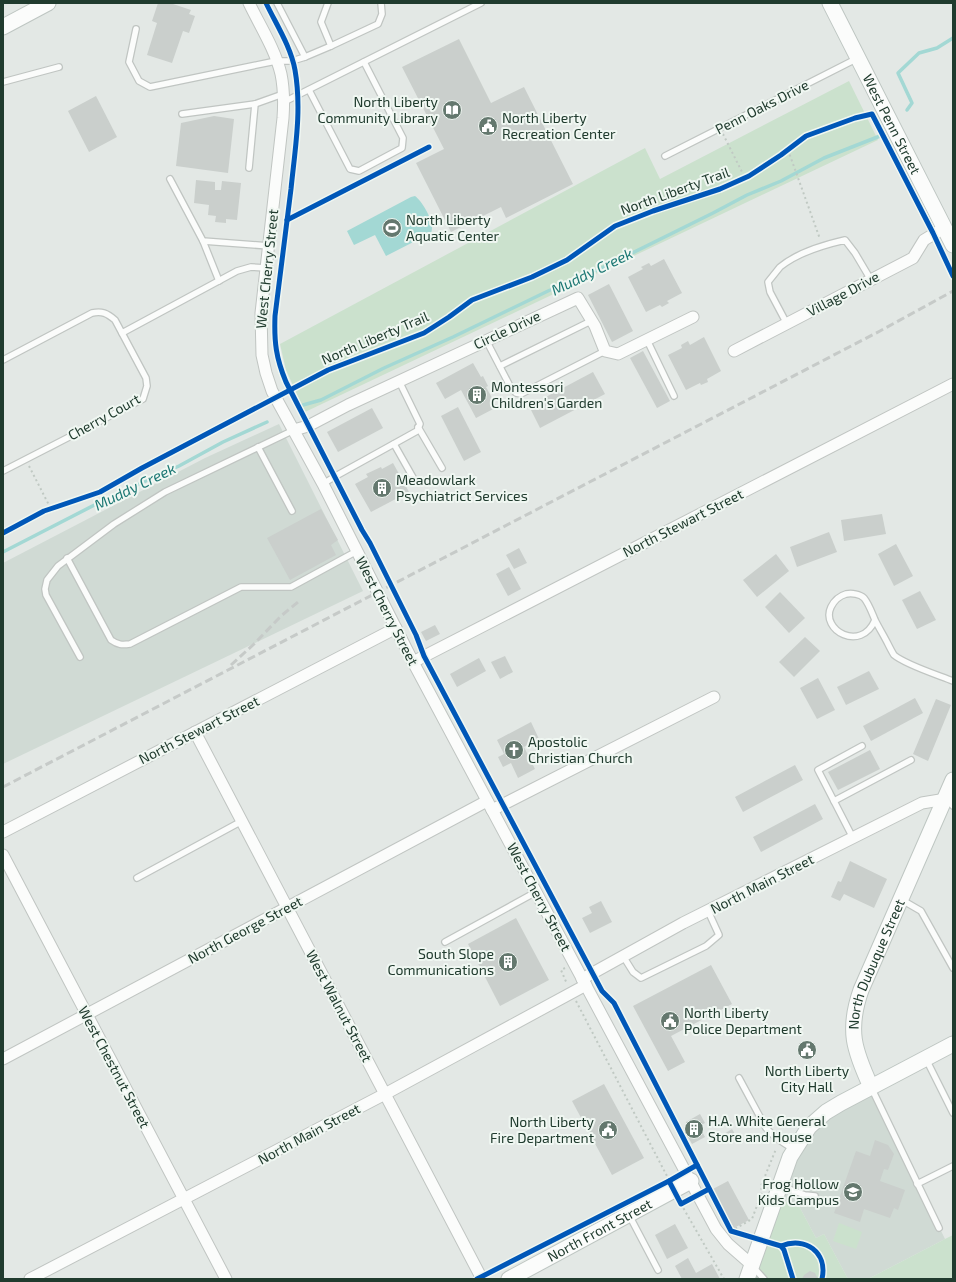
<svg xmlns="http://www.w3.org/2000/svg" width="956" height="1282" viewBox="0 0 956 1282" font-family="'Exo 2',sans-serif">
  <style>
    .built { fill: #d0dad4 }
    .green { fill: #cbe1cd }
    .water { fill: #a3d8d4 }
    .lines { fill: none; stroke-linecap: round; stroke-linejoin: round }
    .stream { stroke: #a3d8d4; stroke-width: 3.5 }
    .building { fill: #cacfcc }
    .lane-casing { stroke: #c0c5c2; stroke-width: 8 }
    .street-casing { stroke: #c0c5c2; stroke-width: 13 }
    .secondary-casing { stroke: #bec6c2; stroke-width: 17 }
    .path { stroke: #c0c9c3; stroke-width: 2; stroke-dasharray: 2 3; stroke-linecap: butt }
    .lane { stroke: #fbfcfb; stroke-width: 5.5 }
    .street { stroke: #fbfcfb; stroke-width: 11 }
    .secondary { stroke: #fbfcfb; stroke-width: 15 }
    .rail { stroke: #c6cac8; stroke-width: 3; stroke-dasharray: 8 4; stroke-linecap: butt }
    .cycleway-casing { stroke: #f0f7f2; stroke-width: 8 }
    .cycleway { stroke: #0057b8; stroke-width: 5 }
    .labels { text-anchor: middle; stroke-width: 4; stroke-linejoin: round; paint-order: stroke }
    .poi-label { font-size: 14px; fill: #203b2e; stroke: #f0f7f2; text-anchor: start }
    .street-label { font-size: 14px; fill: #203b2e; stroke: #f0f7f2 }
    .water-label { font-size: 15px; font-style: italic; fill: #1b7773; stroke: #f0f7f2 }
  </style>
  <rect width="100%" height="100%" fill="#e3e8e5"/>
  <!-- built -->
  <g class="built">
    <path d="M279,424L363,591L3,764V563L205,458Z"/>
    <path d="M874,1094L945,1239L868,1279H848L824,1234L816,1238L799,1206L782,1200L794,1164L805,1144L817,1130L831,1118L844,1109Z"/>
  </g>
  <!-- green -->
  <g class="green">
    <path d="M849,81L878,140L305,412L286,370L280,344L645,148L660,179Z"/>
    <path d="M782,1200L799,1206L816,1238L824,1234L848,1279H754Z"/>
    <path d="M839,1223L862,1232L856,1249L833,1241Z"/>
    <path d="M953,1235V1279H868L945,1239Z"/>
  </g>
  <!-- water -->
  <path class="water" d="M415,196C423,202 436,224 431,233L386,256L375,235L354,245L347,231L411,197Z"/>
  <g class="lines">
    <!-- stream -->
    <g class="stream">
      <path d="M907,110L912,103L898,73L919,53L937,48L953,38"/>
      <path d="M303,405L321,400L384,368L453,337L548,291L600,269L713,213L747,195L781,181L824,158L880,136"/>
      <path d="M3,552L108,498L179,466L223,442L267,422"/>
    </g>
  </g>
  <!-- building -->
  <g class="building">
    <path d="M158,3L161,4L162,3H170L191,10L189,14L195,16L189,33L183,31L172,63L147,55L157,23L152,21Z"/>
    <path d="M459,39L491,103L524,87L573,184L506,218L501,207L451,232L416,163L444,149L402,67Z"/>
    <path d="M96,96L117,137L89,152L68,111Z"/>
    <path d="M214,116L234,119L228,173L176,166L181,123Z"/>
    <path d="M196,180L215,182V190H221L222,181L241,183L237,220L226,219V223L215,222L216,216L208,215L209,205L194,203Z"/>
    <path d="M664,259L682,293L667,301L669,303L662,307L660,305L646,312L628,277L643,269L641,267L649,263L651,266Z"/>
    <path d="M609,284L633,331L612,342L588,295Z"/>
    <path d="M704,337L721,371L707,379L708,382L701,385L700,383L686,390L668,355L682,348L681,345L688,341L690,345Z"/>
    <path d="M643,351L670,401L657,408L630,358Z"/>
    <path d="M473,363L481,377L483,376L488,386L486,387L497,407L476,418L461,390L445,399L436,383Z"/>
    <path d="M593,372L605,394L540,428L529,406Z"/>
    <path d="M458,407L481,452L464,461L441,416Z"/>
    <path d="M372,408L383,428L338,452L327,432Z"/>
    <path d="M393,463L409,492L371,512L355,484L368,477L366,474L381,467L382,469Z"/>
    <path d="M321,509L338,540L331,545L336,555L290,580L267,538Z"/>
    <path d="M882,514L886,534L844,541L841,520Z"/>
    <path d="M829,532L837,552L797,567L790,547Z"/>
    <path d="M896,544L913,576L894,586L878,554Z"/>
    <path d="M519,548L527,563L514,569L506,555Z"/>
    <path d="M776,554L789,571L757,597L743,580Z"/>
    <path d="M509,567L521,589L508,596L496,574Z"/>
    <path d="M920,591L936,620L917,629L902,600Z"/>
    <path d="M780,592L805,618L789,633L765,607Z"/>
    <path d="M435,625L440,634L426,641L421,632Z"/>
    <path d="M805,637L820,651L794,677L779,662Z"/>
    <path d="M505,656L513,672L500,679L491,662Z"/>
    <path d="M479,658L486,671L457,687L450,674Z"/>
    <path d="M869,671L879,689L846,705L837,687Z"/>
    <path d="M818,678L835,710L817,719L800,688Z"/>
    <path d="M915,698L923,713L871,741L863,726Z"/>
    <path d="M936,699L951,705L928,761L913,754Z"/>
    <path d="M531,722L539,739L524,747L535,769L518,778L511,763L503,767L498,757L504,754L497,740Z"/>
    <path d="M870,750L880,769L838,790L828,772Z"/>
    <path d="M795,765L803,780L743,812L735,797Z"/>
    <path d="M815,804L823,819L761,852L753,837Z"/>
    <path d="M850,861L887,879L874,908L844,894L840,901L831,897L838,881L841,882Z"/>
    <path d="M601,901L612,922L590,933L582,918L592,913L589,907Z"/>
    <path d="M516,918L549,980L500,1006L468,944Z"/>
    <path d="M711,965L732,1004L671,1036L685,1062L668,1071L633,1006Z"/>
    <path d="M604,1084L644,1158L612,1175L572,1101Z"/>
    <path d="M700,1114L705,1123L699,1126L705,1137L692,1144L684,1130L689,1128L686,1122Z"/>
    <path d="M732,1129L738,1139L729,1143L724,1134Z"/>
    <path d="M875,1140L888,1145L894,1154L888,1170L884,1169L880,1181L905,1190L898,1210L894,1208L890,1218L864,1209L860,1222L834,1213L856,1151L870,1156Z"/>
    <path d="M728,1181L749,1220L734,1228L727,1217L726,1218L711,1190Z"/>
    <path d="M675,1224L688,1248L667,1259L655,1235Z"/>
    <path d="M688,1258L696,1273L712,1264L720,1279H686V1278L682,1279L675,1266Z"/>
    <path d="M810,1271L815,1273L818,1279H802L804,1275Z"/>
  </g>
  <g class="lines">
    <defs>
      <g id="lane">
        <path d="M277,3L305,57"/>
        <path d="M328,3L321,22L331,46"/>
        <path d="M136,29L129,62L139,81L150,87L276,61H292L305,57L331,46L378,24L382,14L381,3"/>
        <path d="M3,82L59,67"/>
        <path d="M309,90L350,169L359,171L402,148L403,138L364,62"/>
        <path d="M284,102L481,3"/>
        <path d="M182,114L255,104L283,94"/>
        <path d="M665,156L856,59"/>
        <path d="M249,168L255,104"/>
        <path d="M170,179L203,241L269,246"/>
        <path d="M203,241L219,281"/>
        <path d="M787,324L770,292L768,282C772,277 776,272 780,267C797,253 823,245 845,240L855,253L871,280"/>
        <path d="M122,333L237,271L251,267L266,268"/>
        <path d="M486,340L511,388L516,393L521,394L605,351"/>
        <path d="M647,340L674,396"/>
        <path d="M3,360L92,313C102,311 107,313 115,320L146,378L147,386L143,399L3,471"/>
        <path d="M500,366L591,321"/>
        <path d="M418,427L442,468"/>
        <path d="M394,444L415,481"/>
        <path d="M258,447L292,511"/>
        <path d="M323,484L334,477L417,431L420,424L399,381"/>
        <path d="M67,558L111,640C118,645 122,645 130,644L241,587H291L357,551"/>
        <path d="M875,620C861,653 820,630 831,607C834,601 839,596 846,594C852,593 860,594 864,598C869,604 872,613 875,620C879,628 884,636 888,644C890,648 892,652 894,655C906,665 938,675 953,681"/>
        <path d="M80,657L46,595L45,589L47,580L58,566L114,524L165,492L294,430"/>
        <path d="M946,799L953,806"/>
        <path d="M834,801L911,760"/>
        <path d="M853,838L818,770L862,746"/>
        <path d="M137,878L242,821"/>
        <path d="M902,900L921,911L953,968"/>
        <path d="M445,942L536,892"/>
        <path d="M623,956L633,972L641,978L706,946L719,935L708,911"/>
        <path d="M926,1059L953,1113"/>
        <path d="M739,1078L766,1128L776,1138L793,1149"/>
        <path d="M871,1087L939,1228"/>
        <path d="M917,1184L953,1166"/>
        <path d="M781,1186L805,1195L815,1196"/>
        <path d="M629,1215L658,1270"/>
        <path d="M754,1268L764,1279"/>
      </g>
      <g id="street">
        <path d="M249,3C260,26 275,49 281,74C284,89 284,104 283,118L261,313L262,355L266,373L272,391L323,484L413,662L716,1229L728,1244L752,1265"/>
        <path d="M734,351L913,258L924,240L944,228"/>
        <path d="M294,430L308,426L348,405L578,298L595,326L605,351L618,354L693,317"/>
        <path d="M413,662L953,384"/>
        <path d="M195,732L482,1279"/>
        <path d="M492,810L714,697"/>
        <path d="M3,832L396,628"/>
        <path d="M3,855L226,1279"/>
        <path d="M582,979L683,923L922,803L946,799"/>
        <path d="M3,1059L487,801"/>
        <path d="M30,1279L385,1094L586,985"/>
      </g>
      <g id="secondary">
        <path id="s1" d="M830,3L953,245"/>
        <path d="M3,27L48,3"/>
        <path id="s2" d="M871,1087C854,1050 847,1030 861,990L953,780"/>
        <path id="s3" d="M509,1279L691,1181"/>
        <path d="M747,1279L790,1157L809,1127L826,1112L841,1103L953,1044"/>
      </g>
    </defs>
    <!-- lane casing -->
    <use href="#lane" class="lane-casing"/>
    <!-- street casing -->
    <use href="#street" class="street-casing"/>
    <!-- secondary casing -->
    <use href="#secondary" class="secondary-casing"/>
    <!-- path -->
    <g class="path">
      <path d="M723,134L745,178"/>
      <path d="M788,150L820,239"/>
      <path d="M29,466L51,509"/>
      <path d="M565,968L561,970L567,984"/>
      <path d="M576,1001L668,1178"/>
      <path d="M681,1204L724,1279"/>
      <path d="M731,1231L752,1219L762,1192L761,1186L776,1149"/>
    </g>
    <!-- lane -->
    <use href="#lane" class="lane"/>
    <!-- street -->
    <use href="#street" class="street"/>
    <!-- secondary -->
    <use href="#secondary" class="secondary"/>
    <!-- rail -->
    <g class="rail">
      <path d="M231,665L254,644L281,616L298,602"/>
      <path d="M3,787L880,331L953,291"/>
    </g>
    <defs>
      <g id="cycleway">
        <path d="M266,3C276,24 291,47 295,70C302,110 295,149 291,189C286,231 280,274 275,316C274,342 276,358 286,382L362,530L370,543L416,635L424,656L602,991L614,1003L731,1231L781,1246L784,1250L793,1279"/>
        <path d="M287,220L429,147"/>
        <path d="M3,533L44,511L100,492L142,468L328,370L424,333L449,317L472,300L532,277L567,260L615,226L653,211L720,189L749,176L781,155L806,136L855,118L872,114L933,233L953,276"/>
        <path d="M669,1181L681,1204L709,1189"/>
        <path d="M781,1246C805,1236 828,1252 822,1279"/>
        <path d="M477,1279L669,1181L697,1165"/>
      </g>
    </defs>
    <!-- cycleway casing -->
    <use href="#cycleway" class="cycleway-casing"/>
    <!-- cycleway -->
    <use href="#cycleway" class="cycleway"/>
  </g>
  <!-- icons -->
  <defs>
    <symbol id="library-disc" viewBox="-11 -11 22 22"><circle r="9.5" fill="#64786e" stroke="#f0f7f2"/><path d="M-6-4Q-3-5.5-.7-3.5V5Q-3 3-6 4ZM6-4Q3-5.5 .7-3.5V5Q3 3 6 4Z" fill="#fff"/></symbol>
    <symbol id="civic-disc" viewBox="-11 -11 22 22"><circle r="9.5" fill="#64786e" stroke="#f0f7f2"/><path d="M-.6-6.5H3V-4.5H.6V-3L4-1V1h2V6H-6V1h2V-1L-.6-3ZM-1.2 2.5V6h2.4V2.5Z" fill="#fff"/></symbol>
    <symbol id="stadium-disc" viewBox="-11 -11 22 22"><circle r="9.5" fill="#64786e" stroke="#f0f7f2"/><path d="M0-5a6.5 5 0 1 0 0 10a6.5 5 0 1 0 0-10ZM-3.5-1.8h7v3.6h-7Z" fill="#fff"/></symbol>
    <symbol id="building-disc" viewBox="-11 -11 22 22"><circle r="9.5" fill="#64786e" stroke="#f0f7f2"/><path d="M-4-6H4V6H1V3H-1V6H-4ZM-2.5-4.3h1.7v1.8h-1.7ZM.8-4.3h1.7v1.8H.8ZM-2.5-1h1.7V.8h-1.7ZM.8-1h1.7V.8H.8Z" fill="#fff"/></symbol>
    <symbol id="church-disc" viewBox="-11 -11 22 22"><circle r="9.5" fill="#64786e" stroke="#f0f7f2"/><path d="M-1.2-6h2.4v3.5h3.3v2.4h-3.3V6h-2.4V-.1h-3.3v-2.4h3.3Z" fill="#fff"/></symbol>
    <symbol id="school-disc" viewBox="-11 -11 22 22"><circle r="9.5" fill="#64786e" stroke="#f0f7f2"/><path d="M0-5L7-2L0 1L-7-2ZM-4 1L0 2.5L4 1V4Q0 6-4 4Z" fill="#fff"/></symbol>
  </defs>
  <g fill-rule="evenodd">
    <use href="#library-disc" x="441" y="99" width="22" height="22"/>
    <use href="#civic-disc" x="477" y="115" width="22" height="22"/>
    <use href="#stadium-disc" x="381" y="217" width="22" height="22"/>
    <use href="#building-disc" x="466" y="384" width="22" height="22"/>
    <use href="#building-disc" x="371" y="477" width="22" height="22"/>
    <use href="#church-disc" x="503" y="739" width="22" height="22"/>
    <use href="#building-disc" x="497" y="951" width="22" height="22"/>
    <use href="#civic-disc" x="659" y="1010" width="22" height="22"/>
    <use href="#civic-disc" x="796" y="1039" width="22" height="22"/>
    <use href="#building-disc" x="683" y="1118" width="22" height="22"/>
    <use href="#civic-disc" x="597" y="1119" width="22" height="22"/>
    <use href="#school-disc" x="842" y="1181" width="22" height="22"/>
  </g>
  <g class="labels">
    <!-- poi labels -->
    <g class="poi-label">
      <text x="438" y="107" text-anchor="end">North Liberty<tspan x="438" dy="16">Community Library</tspan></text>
      <text x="502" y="123">North Liberty<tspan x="502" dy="16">Recreation Center</tspan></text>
      <text x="406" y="225">North Liberty<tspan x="406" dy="16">Aquatic Center</tspan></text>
      <text x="491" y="392">Montessori<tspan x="491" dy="16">Children's Garden</tspan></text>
      <text x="396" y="485">Meadowlark<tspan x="396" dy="16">Psychiatrict Services</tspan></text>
      <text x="528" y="747">Apostolic<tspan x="528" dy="16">Christian Church</tspan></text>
      <text x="494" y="959" text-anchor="end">South Slope<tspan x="494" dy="16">Communications</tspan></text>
      <text x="684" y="1018">North Liberty<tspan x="684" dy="16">Police Department</tspan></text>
      <text x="807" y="1076" text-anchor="middle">North Liberty<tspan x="807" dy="16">City Hall</tspan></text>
      <text x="708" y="1126">H.A. White General<tspan x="708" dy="16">Store and House</tspan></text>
      <text x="594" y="1127" text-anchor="end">North Liberty<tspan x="594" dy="16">Fire Department</tspan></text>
      <text x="839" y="1189" text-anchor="end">Frog Hollow<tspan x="839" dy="16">Kids Campus</tspan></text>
    </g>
    <!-- street labels -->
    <g class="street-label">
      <text transform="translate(762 107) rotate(-27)" y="5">Penn Oaks Drive</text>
      <text dy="5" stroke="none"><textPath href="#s1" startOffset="136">West Penn Street</textPath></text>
      <text transform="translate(675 191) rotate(-20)" y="5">North Liberty Trail</text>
      <text transform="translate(267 269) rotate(-84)" y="5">West Cherry Street</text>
      <text transform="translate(843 294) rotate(-28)" y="5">Village Drive</text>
      <text transform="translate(507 330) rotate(-25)" y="5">Circle Drive</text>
      <text transform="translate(375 338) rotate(-23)" y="5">North Liberty Trail</text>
      <text transform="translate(104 417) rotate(-29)" y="5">Cherry Court</text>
      <text transform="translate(683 523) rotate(-27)" y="5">North Stewart Street</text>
      <text transform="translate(387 611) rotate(63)" y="5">West Cherry Street</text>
      <text transform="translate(199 730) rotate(-27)" y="5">North Stewart Street</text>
      <text transform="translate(762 884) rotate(-27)" y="5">North Main Street</text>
      <text transform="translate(539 897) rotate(62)" y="5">West Cherry Street</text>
      <text transform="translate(245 930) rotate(-28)" y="5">North George Street</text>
      <text dy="5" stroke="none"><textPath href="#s2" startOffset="130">North Dubuque Street</textPath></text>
      <text transform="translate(339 1006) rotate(62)" y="5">West Walnut Street</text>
      <text transform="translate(114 1067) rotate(62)" y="5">West Chestnut Street</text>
      <text transform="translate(309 1134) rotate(-28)" y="5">North Main Street</text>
      <text dy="5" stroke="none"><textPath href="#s3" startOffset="103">North Front Street</textPath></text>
    </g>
    <!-- water labels -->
    <g class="water-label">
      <text transform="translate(592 272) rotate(-26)" y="5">Muddy Creek</text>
      <text transform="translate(135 487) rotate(-26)" y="5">Muddy Creek</text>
    </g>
  </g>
  <!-- border -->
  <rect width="956" height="1282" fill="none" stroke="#203b2e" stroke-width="8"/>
</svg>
